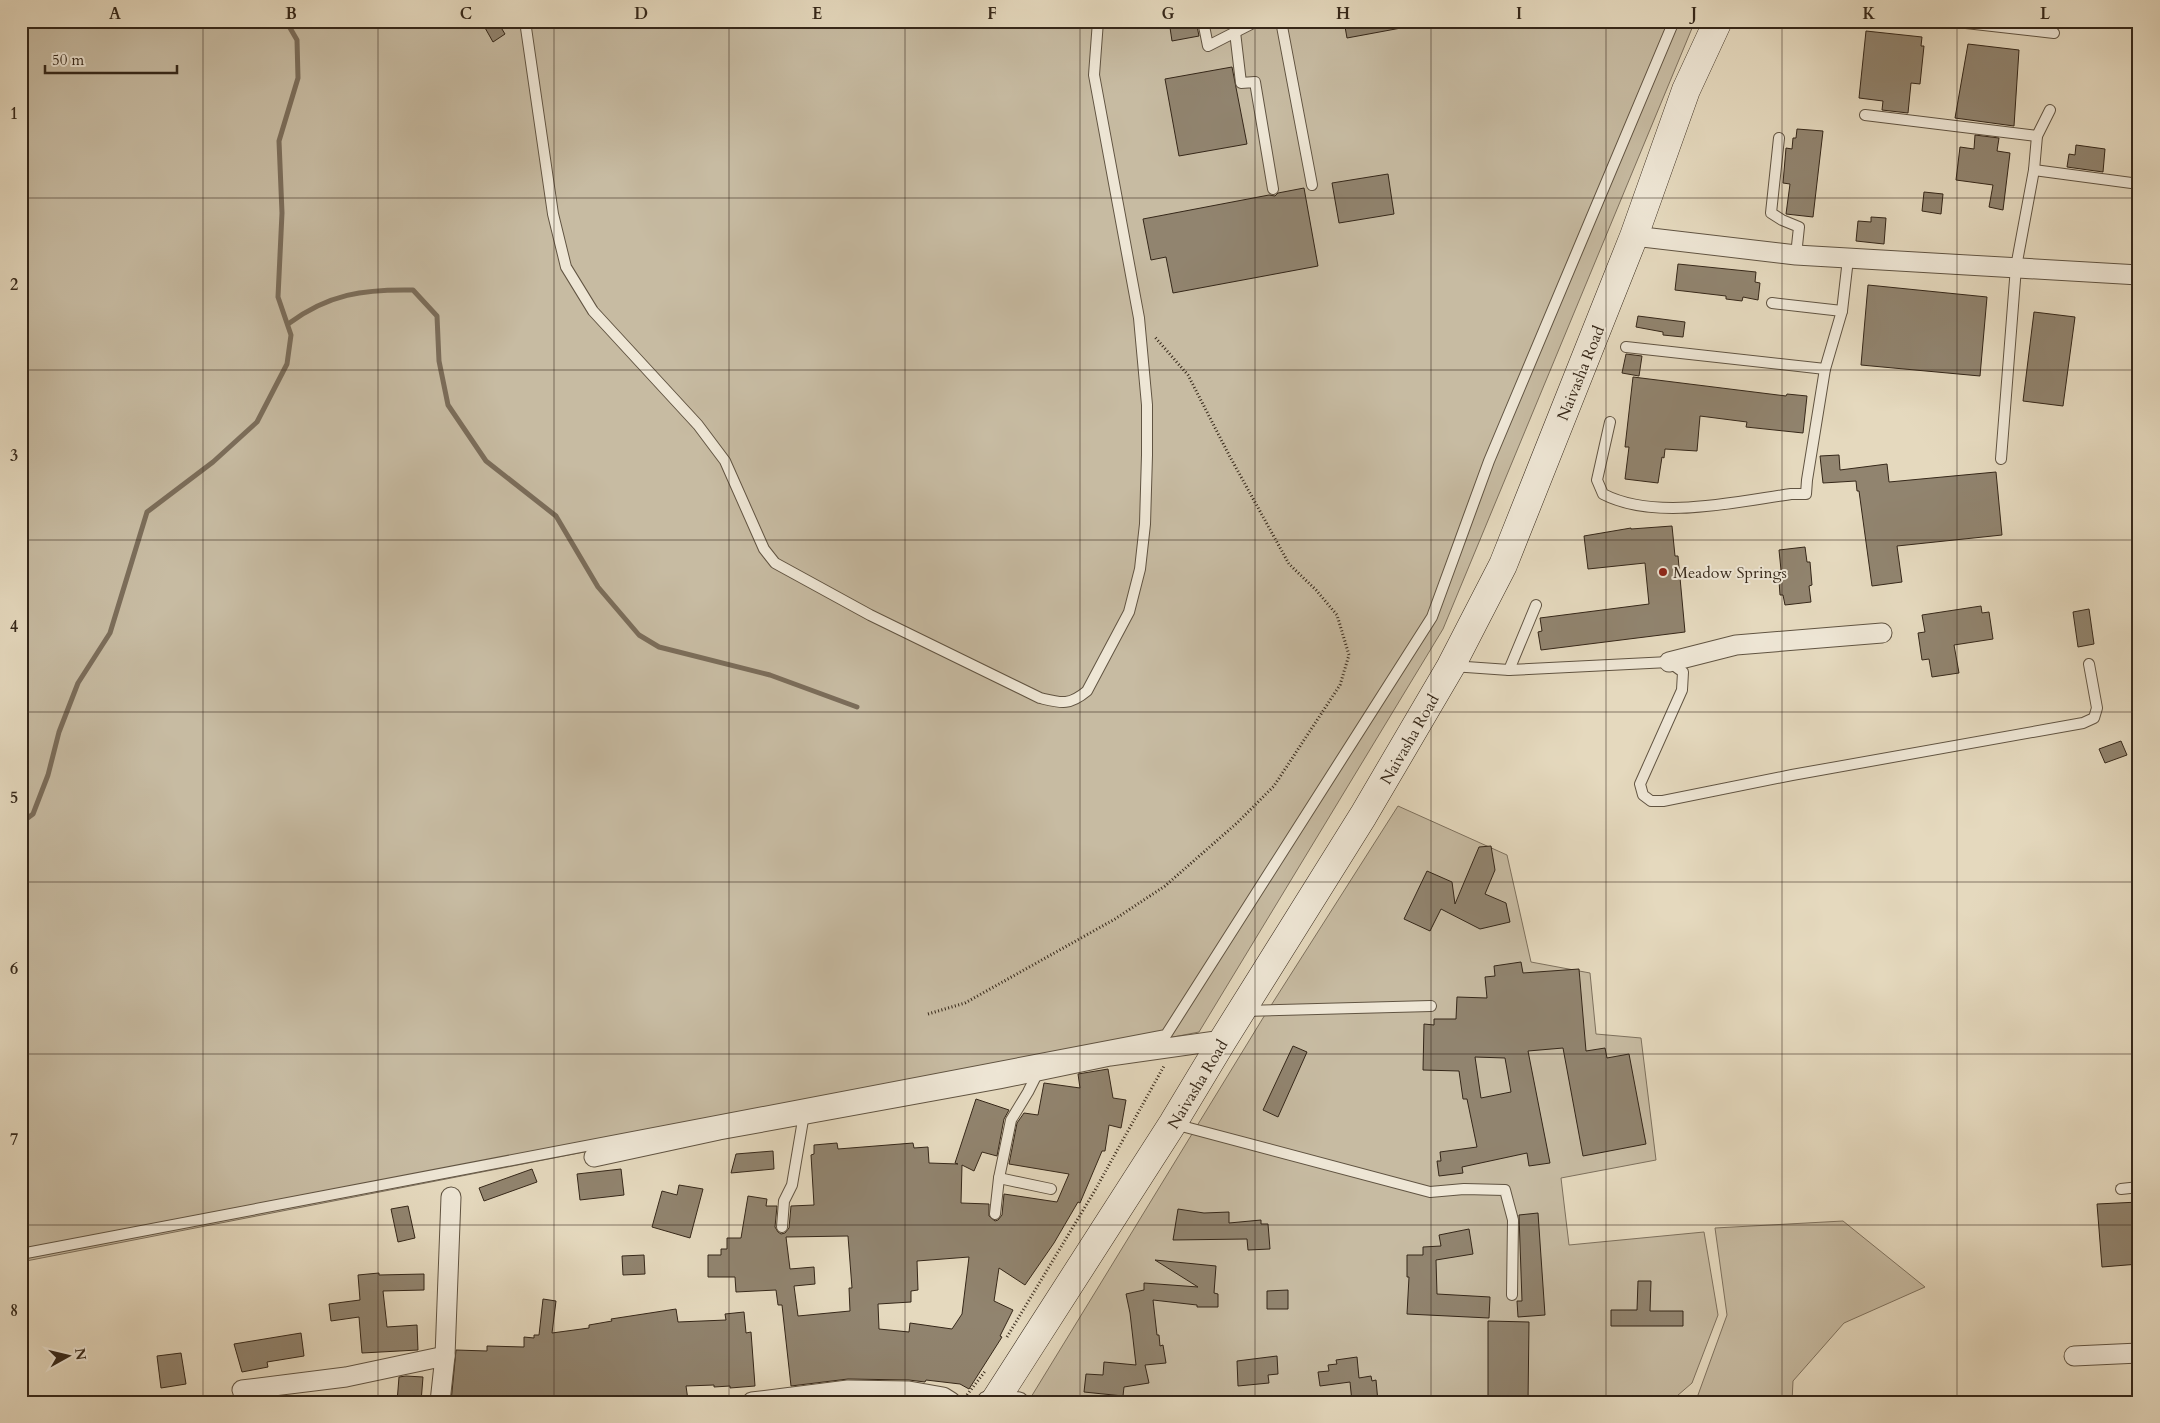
<svg xmlns="http://www.w3.org/2000/svg" width="2160" height="1423" viewBox="0 0 2160 1423" font-family="Cardo,serif">
  <style>
    .green { fill: #c7bba2; stroke: #7e715e }
    .lines { fill: none; stroke-linecap: round; stroke-linejoin: round }
    .stream { stroke: #7b6d5a; stroke-width: 5 }
    .building { fill: #91846f; stroke: #352719; fill-rule: evenodd }
    .service-casing { stroke: #615442; stroke-width: 12 }
    .minor-casing { stroke: #615442; stroke-width: 21 }
    .secondary-casing { stroke: #352719; stroke-width: 29 }
    .path { stroke: #352719; stroke-width: 3; stroke-dasharray: 1 2.5; stroke-linecap: butt }
    .service { stroke: #eee6d5; stroke-width: 10 }
    .minor { stroke: #eee6d5; stroke-width: 19 }
    .secondary { stroke: #eee6d5; stroke-width: 28 }
    .grid { fill: none; stroke: #352719; stroke-width: 1; stroke-opacity: 0.55 }
    .poi-dot { fill: #8f2418; stroke: #eee6d5; stroke-width: 2 }
    .labels { text-anchor: middle; stroke-width: 4; stroke-linejoin: round; paint-order: stroke }
    .street-label { font-size: 16px; fill: #352719; stroke: #eee6d5 }
    .poi-label { font-size: 16px; fill: #352719; stroke: #eee6d5; text-anchor: start }
    .neatline { fill: none; stroke: #352719; stroke-width: 2 }
    .grid-label { font-size: 16px; text-anchor: middle; font-weight: bold; fill: #352719 }
  </style>
  <rect width="100%" height="100%" fill="#e5d9be"/>
  <filter id="stains"><feTurbulence type="fractalNoise" baseFrequency=".004" numOctaves="4"/><feColorMatrix values="0 0 0 0 .2 0 0 0 0 .09 0 0 0 0 .02 0 0 0 .5 -.17"/></filter>
  <radialGradient id="worn" r=".72"><stop offset=".6" stop-color="#630" stop-opacity="0"/><stop offset="1" stop-color="#630" stop-opacity=".3"/></radialGradient>
  <!-- green -->
  <g class="green">
    <path d="M21,21H1695L1443,629L1199,1032L21,1262Z"/>
    <path d="M1398,806L1507,855L1531,962L1590,973L1596,1034L1641,1038L1656,1160L1561,1178L1569,1245L1704,1232L1718,1315L1692,1383L1670,1402H1028L1263,1018Z"/>
    <path d="M1843,1221L1925,1287L1844,1323L1793,1381L1792,1402H1690L1698,1395L1727,1315L1715,1228Z"/>
  </g>
  <g class="lines">
    <!-- stream -->
    <g class="stream">
      <path d="M288,324C328,294 364,289 413,290L437,316L439,361L448,405L486,461L556,516L598,587L639,635L659,647L770,675L857,707"/>
      <path d="M21,823L33,814L48,775L59,732L78,683L110,633L147,512L213,462L257,422L287,364L291,335L278,297L282,213L279,141L298,78L297,40L286,21"/>
    </g>
  </g>
  <!-- building -->
  <g class="building">
    <path d="M492,21H497L505,34L493,42L484,26Z"/>
    <path d="M1169,21H1196L1199,36L1172,41Z"/>
    <path d="M1344,21H1400L1401,28L1347,38Z"/>
    <path d="M1866,31L1922,37L1921,46H1924L1920,84L1911,83L1908,113L1882,110L1883,101L1859,98Z"/>
    <path d="M1968,44L2019,50L2014,126L1955,118Z"/>
    <path d="M1232,67L1247,144L1179,156L1165,79Z"/>
    <path d="M1797,129L1823,131L1813,217L1786,214L1790,184L1783,183L1786,148L1792,149L1793,138H1796Z"/>
    <path d="M1975,135L1999,138L1997,151L2010,153L2003,210L1989,207L1993,185L1956,180L1960,147L1974,149Z"/>
    <path d="M2076,145L2105,149L2103,172L2067,167L2069,154L2075,155Z"/>
    <path d="M1388,174L1394,214L1339,223L1332,183Z"/>
    <path d="M1304,188L1318,266L1173,293L1166,257L1151,260L1143,219L1269,195L1275,196L1278,193Z"/>
    <path d="M1924,192L1943,194L1941,214L1922,211Z"/>
    <path d="M1871,217L1886,218L1884,244L1856,241L1858,221L1871,222Z"/>
    <path d="M1678,264L1756,272L1755,282L1760,283L1758,300L1743,297L1742,301L1726,299V296L1675,290Z"/>
    <path d="M1868,285L1987,297L1980,376L1861,365Z"/>
    <path d="M2034,312L2075,317L2063,406L2023,401Z"/>
    <path d="M1638,316L1685,322L1683,337L1663,335V332L1636,327Z"/>
    <path d="M1626,354L1642,356L1639,376L1622,373Z"/>
    <path d="M1633,377L1786,396L1787,394L1807,396L1803,433L1746,427L1747,422L1700,416L1697,451L1665,449L1664,458L1662,457L1658,483L1625,479L1629,447H1625Z"/>
    <path d="M1839,455L1840,470L1887,464L1889,482L1996,472L2002,535L1897,546L1902,582L1872,586L1859,491H1857L1856,481L1823,483L1820,456Z"/>
    <path d="M1672,526L1675,556H1678L1685,632L1541,650L1538,632L1542,631L1540,618L1649,604L1645,563L1588,569L1584,536L1631,528V529Z"/>
    <path d="M1805,547L1807,562H1810L1812,585L1809,586L1811,602L1785,605L1783,595H1780L1779,581L1782,580L1779,550Z"/>
    <path d="M1981,606L1982,613L1989,612L1993,639L1954,645L1959,673L1932,677L1929,659L1922,660L1918,633L1925,632L1922,615Z"/>
    <path d="M2089,609L2094,644L2078,647L2073,612Z"/>
    <path d="M2121,741L2127,755L2105,763L2099,749Z"/>
    <path d="M1491,846L1495,870L1485,894L1506,903L1510,922L1480,929L1441,909L1430,931L1404,919L1427,871L1452,882L1455,904L1479,847Z"/>
    <path d="M1521,962L1523,973L1579,969L1586,1051L1605,1048L1607,1058L1629,1054L1646,1144L1583,1156L1563,1048L1528,1051L1550,1163L1529,1166L1527,1153L1462,1167L1463,1173L1439,1176L1437,1161H1441L1440,1152L1477,1147L1467,1099H1463L1459,1071L1423,1070L1424,1024L1434,1025V1019H1456L1457,997L1487,998L1485,977L1495,976L1494,966ZM1475,1057L1505,1058L1511,1092L1481,1098Z"/>
    <path d="M1293,1046L1307,1052L1278,1117L1263,1110Z"/>
    <path d="M1108,1069L1113,1098L1126,1100L1121,1128L1109,1125L1105,1151H1102L1080,1203L1078,1202L1054,1243L1025,1285L999,1268L994,1301L1013,1310L1000,1336L1002,1337L969,1389L960,1384L926,1380L925,1382L909,1380L848,1379L791,1386L782,1305H778L776,1290L736,1292L735,1277H708V1255H721V1249H727V1238H741L748,1196L767,1199L766,1206H777L775,1227L778,1232L781,1234L785,1233L789,1228L791,1206L814,1205L811,1155L814,1154V1145L837,1143L838,1149L913,1143L914,1148L928,1147L929,1163L958,1164L955,1163L976,1099L1009,1110L1004,1119L997,1156L982,1152L974,1171L962,1165L961,1203L989,1204V1216L995,1221L998,1220L1002,1215L1004,1194L1057,1202L1069,1174L1009,1164L1017,1123L1024,1113L1038,1115L1044,1083L1080,1088L1078,1074ZM848,1236L852,1288H849L850,1311L798,1316L794,1286L815,1284L814,1267L790,1269L786,1237ZM969,1257L962,1314L952,1329L910,1323L909,1332L879,1329L878,1304L911,1302V1291L918,1290L917,1261Z"/>
    <path d="M773,1151L774,1169L731,1173L736,1154Z"/>
    <path d="M532,1169L537,1182L484,1201L479,1188Z"/>
    <path d="M621,1169L624,1195L580,1200L577,1174Z"/>
    <path d="M679,1185L703,1189L690,1238L652,1227L662,1191L677,1195Z"/>
    <path d="M2139,1202V1264L2102,1267L2097,1204Z"/>
    <path d="M408,1206L415,1238L398,1242L391,1209Z"/>
    <path d="M1178,1209L1204,1213L1229,1212V1223L1261,1220V1224H1268L1270,1249L1248,1250L1247,1239L1173,1240Z"/>
    <path d="M1538,1213L1545,1315L1518,1317L1517,1301H1522L1519,1215Z"/>
    <path d="M1469,1229L1473,1254L1436,1260L1437,1294L1490,1297L1489,1318L1407,1314L1409,1277H1407V1255H1423V1247L1441,1246L1439,1235Z"/>
    <path d="M644,1255L645,1274L623,1275L622,1256Z"/>
    <path d="M1155,1260L1216,1266L1214,1293L1218,1294V1307H1197V1305L1153,1300L1157,1335H1159L1160,1346L1163,1345L1166,1363L1145,1365L1149,1383L1124,1387L1123,1396L1084,1392L1086,1374L1103,1375L1104,1362L1136,1365L1130,1313L1126,1294L1144,1290V1283L1198,1287Z"/>
    <path d="M379,1273V1275L424,1274V1290L383,1291L387,1327L417,1325L418,1350L362,1353L359,1317L331,1321L329,1304L360,1300L358,1275Z"/>
    <path d="M1638,1281H1651L1650,1311H1683V1326H1611V1310H1637Z"/>
    <path d="M1288,1290V1309H1267V1291Z"/>
    <path d="M543,1299L556,1301L552,1333L589,1328V1325L612,1321L611,1319L676,1309L678,1322L726,1320L725,1314L744,1312L746,1333L751,1332L755,1386L730,1388V1386L714,1387V1385L686,1386L688,1400L677,1402H667V1399L644,1401V1397L608,1402H600V1399L579,1402H451L456,1350L487,1351V1346L524,1347V1337L534,1338V1335H539Z"/>
    <path d="M1488,1321L1529,1322L1528,1402H1488Z"/>
    <path d="M301,1333L304,1356L267,1362L268,1367L242,1372L234,1344Z"/>
    <path d="M181,1353L186,1384L161,1388L157,1356Z"/>
    <path d="M1277,1356L1278,1374L1268,1375L1269,1383L1238,1386L1237,1361Z"/>
    <path d="M1357,1357L1359,1378L1371,1376L1372,1381L1376,1380L1378,1402H1352L1350,1382L1320,1386L1318,1372L1329,1371L1328,1365L1337,1364L1336,1360Z"/>
    <path d="M406,1376L423,1377L421,1402H397L399,1377Z"/>
  </g>
  <g class="lines">
    <defs>
      <g id="service">
        <path d="M525,21L553,214L566,267L593,311L698,425L725,461L764,549L775,563L870,615L1040,698C1061,703 1069,706 1087,691L1129,612L1140,569L1145,524L1147,455V405L1139,318L1094,75L1098,21"/>
        <path d="M1203,21L1208,46L1257,21"/>
        <path d="M1281,21L1312,185"/>
        <path d="M1948,21L2054,33"/>
        <path d="M1235,32L1241,83L1255,82L1273,189"/>
        <path d="M1865,115L2037,136"/>
        <path d="M1779,138L1771,213L1782,220L1799,227L1796,255"/>
        <path d="M2034,170L2139,184"/>
        <path d="M1772,303L1842,311"/>
        <path d="M1626,347L1825,369"/>
        <path d="M1610,422L1597,480L1603,494C1655,521 1735,502 1791,494H1806L1807,480L1825,369L1842,311L1848,259"/>
        <path d="M2001,459L2016,267L2034,170L2037,136L2050,110"/>
        <path d="M1452,666L1509,670L1669,662L1683,672L1682,690L1640,784L1643,795L1651,801H1663L1792,775L2083,723L2094,718L2097,708L2089,664"/>
        <path d="M1509,670L1536,605"/>
        <path d="M1244,1011L1431,1006"/>
        <path d="M1174,1124L1430,1192L1464,1189L1505,1190L1513,1220L1512,1295"/>
        <path d="M999,1178L1051,1189"/>
        <path d="M2121,1189L2139,1187"/>
        <path d="M995,1214L999,1178L1011,1120L1028,1092L1039,1070"/>
        <path d="M782,1227L784,1201L792,1185L804,1114"/>
        <path d="M21,1254L1166,1035L1432,617L1489,461L1674,21"/>
      </g>
      <g id="minor">
        <path d="M1634,236L1796,255L2139,275"/>
        <path d="M1669,662L1736,645L1882,633"/>
        <path d="M594,1157L719,1130L999,1079L1110,1056L1223,1040"/>
        <path d="M2074,1356L2139,1353"/>
        <path d="M242,1390L346,1377L445,1356"/>
        <path d="M987,1401L995,1399L1019,1402"/>
        <path d="M440,1402L445,1356L451,1197"/>
        <path d="M752,1402L848,1390L909,1391L943,1397L951,1402"/>
      </g>
      <path id="secondary" d="M994,1402L1173,1123L1223,1040L1363,816L1451,666L1503,565L1634,236L1686,90L1718,21"/>
    </defs>
    <!-- service casing -->
    <use href="#service" class="service-casing"/>
    <!-- minor casing -->
    <use href="#minor" class="minor-casing"/>
    <!-- secondary casing -->
    <use href="#secondary" class="secondary-casing"/>
    <!-- path -->
    <g class="path">
      <path d="M928,1014L965,1003L1115,919L1165,886L1237,823L1274,786L1340,685L1349,655L1337,615L1316,590L1289,564L1229,455L1188,375L1154,336"/>
      <path d="M1007,1337L1094,1192L1164,1066"/>
      <path d="M967,1395L986,1370"/>
    </g>
    <!-- service -->
    <use href="#service" class="service"/>
    <!-- minor -->
    <use href="#minor" class="minor"/>
    <!-- secondary -->
    <use href="#secondary" class="secondary"/>
  </g>
  <!-- grid -->
  <path class="grid" d="M203,21V1402M378,21V1402M554,21V1402M729,21V1402M905,21V1402M1080,21V1402M1255,21V1402M1431,21V1402M1606,21V1402M1782,21V1402M1957,21V1402M21,198H2139M21,370H2139M21,540H2139M21,712H2139M21,882H2139M21,1054H2139M21,1225H2139"/>
  <!-- markers -->
  <circle class="poi-dot" cx="1663" cy="572" r="5"/>
  <g class="labels">
    <!-- street labels -->
    <g class="street-label">
      <text transform="translate(1580 373) rotate(-68)" y="6">Naivasha Road</text>
      <text transform="translate(1409 739) rotate(-60)" y="6">Naivasha Road</text>
      <text transform="translate(1197 1084) rotate(-59)" y="6">Naivasha Road</text>
    </g>
    <!-- poi labels -->
    <g class="poi-label">
      <text x="1673" y="578">Meadow Springs</text>
    </g>
  </g>
  <!-- margin -->
  <rect width="2160" height="1423" fill="none" stroke="#e5d9be" stroke-width="55"/>
  <!-- north arrow -->
  <g transform="translate(68 1356) rotate(82)" stroke="#eee6d5" stroke-width="4" paint-order="stroke">
  <path d="M0-4L9 19L0 12L-9 19Z" fill="#352719"/>
  <text y="-8" font-size="14" font-weight="bold" text-anchor="middle" fill="#352719">N</text>
  </g>
  <!-- scale -->
  <path d="M45 65v8h132v-8" fill="none" stroke="#352719" stroke-width="2.5"/>
  <text x="52" y="65" font-size="15" fill="#352719" stroke="#eee6d5" stroke-width="4" paint-order="stroke">50 m</text>
  <rect x="28" y="28" width="2104" height="1368" class="neatline"/>
  <g class="grid-label">
    <text x="115" y="19">A</text>
    <text x="291" y="19">B</text>
    <text x="466" y="19">C</text>
    <text x="641" y="19">D</text>
    <text x="817" y="19">E</text>
    <text x="992" y="19">F</text>
    <text x="1168" y="19">G</text>
    <text x="1343" y="19">H</text>
    <text x="1519" y="19">I</text>
    <text x="1694" y="19">J</text>
    <text x="1869" y="19">K</text>
    <text x="2045" y="19">L</text>
    <text x="14" y="119">1</text>
    <text x="14" y="290">2</text>
    <text x="14" y="461">3</text>
    <text x="14" y="632">4</text>
    <text x="14" y="803">5</text>
    <text x="14" y="974">6</text>
    <text x="14" y="1145">7</text>
    <text x="14" y="1316">8</text>
  </g>
  <rect width="100%" height="100%" filter="url(#stains)"/>
  <rect width="100%" height="100%" fill="url(#worn)"/>
</svg>
